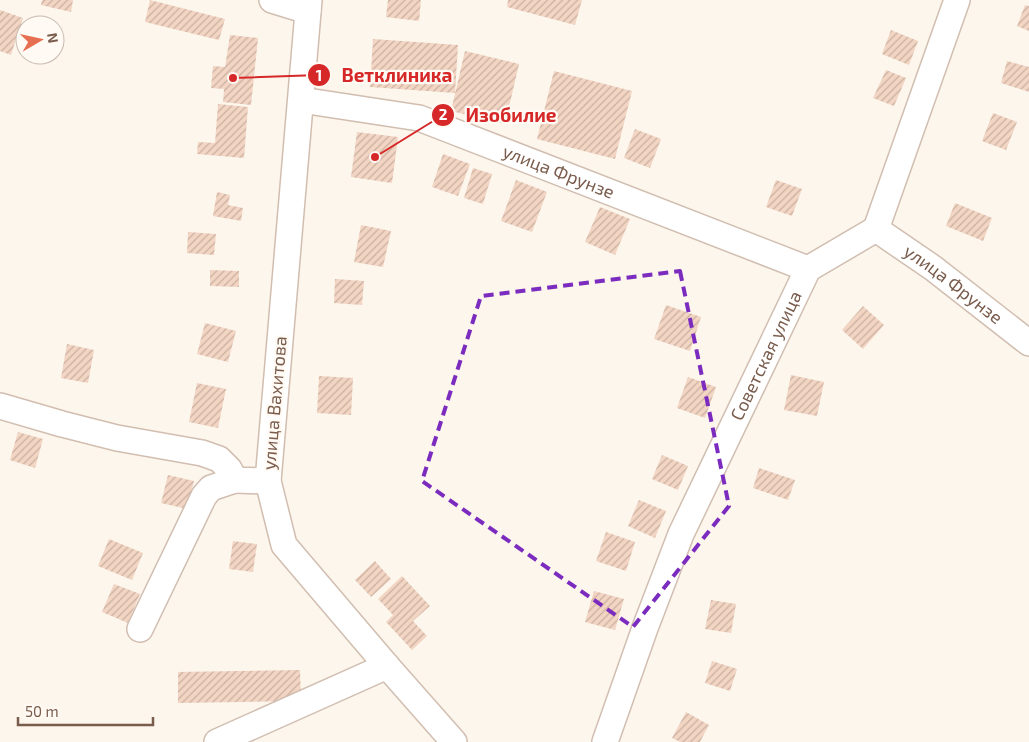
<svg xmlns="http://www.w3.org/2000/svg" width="1029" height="742" viewBox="0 0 1029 742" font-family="'Exo 2',sans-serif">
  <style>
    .building { fill: url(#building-hatch) }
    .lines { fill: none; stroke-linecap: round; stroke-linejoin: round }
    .minor-casing { stroke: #d1beb0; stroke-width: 28 }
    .minor { stroke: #fff; stroke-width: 25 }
    .marked { fill: none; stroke: #7b2cbf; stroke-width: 4; stroke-dasharray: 10 6; stroke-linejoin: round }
    .labels { text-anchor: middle; stroke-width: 4.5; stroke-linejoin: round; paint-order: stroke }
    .street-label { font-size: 18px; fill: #7a5c4d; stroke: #fffaf3 }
    .leader { fill: none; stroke: #d62828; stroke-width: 2 }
    .callout-dot { fill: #d62828; stroke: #fffaf3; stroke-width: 2 }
    .mark-label { font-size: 15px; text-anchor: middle; font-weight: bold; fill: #fff }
    .callout-label { font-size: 19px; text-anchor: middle; font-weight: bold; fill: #d62828; stroke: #fffaf3; stroke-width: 4.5; stroke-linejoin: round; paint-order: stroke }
  </style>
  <defs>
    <pattern id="building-hatch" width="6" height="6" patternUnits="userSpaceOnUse" patternTransform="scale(1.25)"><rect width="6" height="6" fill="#f3d5c3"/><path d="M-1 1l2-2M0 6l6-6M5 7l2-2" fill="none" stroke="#cab0a1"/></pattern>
  </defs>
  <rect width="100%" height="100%" fill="#fdf6ec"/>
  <!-- building -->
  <g class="building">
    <path d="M42,0H73L71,12L41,5Z"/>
    <path d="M150,0L225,19L219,40L145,22Z"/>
    <path d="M388,0H421L419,21L386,17Z"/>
    <path d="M508,0H582L575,25L507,7Z"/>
    <path d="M1025,5L1029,6V31L1017,26Z"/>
    <path d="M0,10L23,18L11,55L0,51Z"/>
    <path d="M891,30L918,41L909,65L882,54Z"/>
    <path d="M230,35L258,38L251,105L223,102L224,89L211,88L213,66L225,67Z"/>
    <path d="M373,39L458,45L455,93L370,87Z"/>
    <path d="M465,51L519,64L505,124L451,111Z"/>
    <path d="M1007,61L1029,67V92L1001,83Z"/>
    <path d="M886,70L906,78L894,106L873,98Z"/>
    <path d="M554,71L632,91L615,159L537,139Z"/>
    <path d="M218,104L248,107L244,158L197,154L198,142L215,143Z"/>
    <path d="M993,113L1017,122L1006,150L982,141Z"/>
    <path d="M635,129L661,139L650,168L624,158Z"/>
    <path d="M357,132L398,137L392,183L351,177Z"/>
    <path d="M443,154L470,164L458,196L432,187Z"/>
    <path d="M473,168L492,174L483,204L464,198Z"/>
    <path d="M516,180L547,192L532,232L501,221Z"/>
    <path d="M776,180L802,189L792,216L766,207Z"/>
    <path d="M217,192L230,195L228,205L243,208L241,221L213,216Z"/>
    <path d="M955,203L992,218L983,241L946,226Z"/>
    <path d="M600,207L630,219L615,255L585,242Z"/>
    <path d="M361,225L391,231L383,267L354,262Z"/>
    <path d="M188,232L216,234L214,255L187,253Z"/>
    <path d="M210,270L239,271V287L210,286Z"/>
    <path d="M335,279L364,281L362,305L334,303Z"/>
    <path d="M666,305L701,317L690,351L654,339Z"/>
    <path d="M863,306L884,325L863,349L842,330Z"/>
    <path d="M205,323L236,331L228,362L197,354Z"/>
    <path d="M67,344L94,350L88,383L61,378Z"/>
    <path d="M791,375L824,382L817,416L784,410Z"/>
    <path d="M319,376L353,378L351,415L317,413Z"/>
    <path d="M688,377L716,387L705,418L677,408Z"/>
    <path d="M197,383L226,389L218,428L189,422Z"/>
    <path d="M18,432L43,439L35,468L10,460Z"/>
    <path d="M662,455L688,466L678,490L652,479Z"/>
    <path d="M759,468L795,480L788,500L753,488Z"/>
    <path d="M168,475L194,481L187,509L161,503Z"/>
    <path d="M639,500L666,511L655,538L628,526Z"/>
    <path d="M606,532L635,542L626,571L596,561Z"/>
    <path d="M109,539L143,553L132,580L98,566Z"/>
    <path d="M233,541L257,544L253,572L229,569Z"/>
    <path d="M375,561L391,579L371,597L355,580Z"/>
    <path d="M402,576L430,606L413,621L427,636L412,650L386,622L393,615L378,599Z"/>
    <path d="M114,584L140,594L128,623L102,612Z"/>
    <path d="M594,591L624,599L615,630L585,622Z"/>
    <path d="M711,600L736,604L731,633L705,629Z"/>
    <path d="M712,661L737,669L730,691L705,683Z"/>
    <path d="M300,670L301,701L178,703V672Z"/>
    <path d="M686,712L709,725L700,742H680L672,738Z"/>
  </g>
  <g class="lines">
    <defs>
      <g id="minor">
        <path d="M272,0L308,11"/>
        <path d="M309,0L268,481L284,545L387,666L454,742"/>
        <path id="s1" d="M301,100L419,118L808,269"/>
        <path id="s2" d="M876,229L933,268L1029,343"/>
        <path d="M0,406L62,424L117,438L202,453L219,459L229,469L235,480L268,481"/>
        <path d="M140,629L204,496L211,488L235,480"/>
        <path d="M217,742L387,666"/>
        <path id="s3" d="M605,742L645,628L681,534L808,269L876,229L957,0"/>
      </g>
    </defs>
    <!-- minor casing -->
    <use href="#minor" class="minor-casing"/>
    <!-- minor -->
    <use href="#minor" class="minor"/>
  </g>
  <!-- marked area -->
  <path class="marked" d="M680,271L729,506L633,627L422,481L481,296Z"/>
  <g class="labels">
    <!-- street labels -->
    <g class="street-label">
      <text dy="6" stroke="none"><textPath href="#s1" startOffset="269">улица Фрунзе</textPath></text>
      <text dy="6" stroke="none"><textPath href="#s2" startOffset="95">улица Фрунзе</textPath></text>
      <text dy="6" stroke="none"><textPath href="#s3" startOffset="419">Советская улица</textPath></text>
      <text transform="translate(275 403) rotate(-85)" y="6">улица Вахитова</text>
    </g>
  </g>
  <!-- callouts -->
  <path class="leader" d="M233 78L319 75M375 157L443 115"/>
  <g class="callout-dot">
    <circle cx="233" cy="78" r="5"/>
    <circle cx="375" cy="157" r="5"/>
    <circle cx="319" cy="75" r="12"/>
    <circle cx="443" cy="115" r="12"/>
  </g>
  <g class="mark-label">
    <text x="319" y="81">1</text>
    <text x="443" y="120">2</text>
  </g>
  <g class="callout-label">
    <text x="397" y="82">Ветклиника</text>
    <text x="511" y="122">Изобилие</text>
  </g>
  <!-- north arrow -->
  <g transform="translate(40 40) rotate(81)"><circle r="24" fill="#fffaf3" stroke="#cabbb1"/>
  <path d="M0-4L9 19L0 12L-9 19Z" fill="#e76f51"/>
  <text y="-8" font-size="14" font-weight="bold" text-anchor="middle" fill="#7a5c4d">N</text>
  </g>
  <!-- scale -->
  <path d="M18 717v8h135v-8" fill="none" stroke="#7a5c4d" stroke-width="2.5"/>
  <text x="25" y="717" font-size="15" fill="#7a5c4d" stroke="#fffaf3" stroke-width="4" paint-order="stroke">50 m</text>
</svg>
